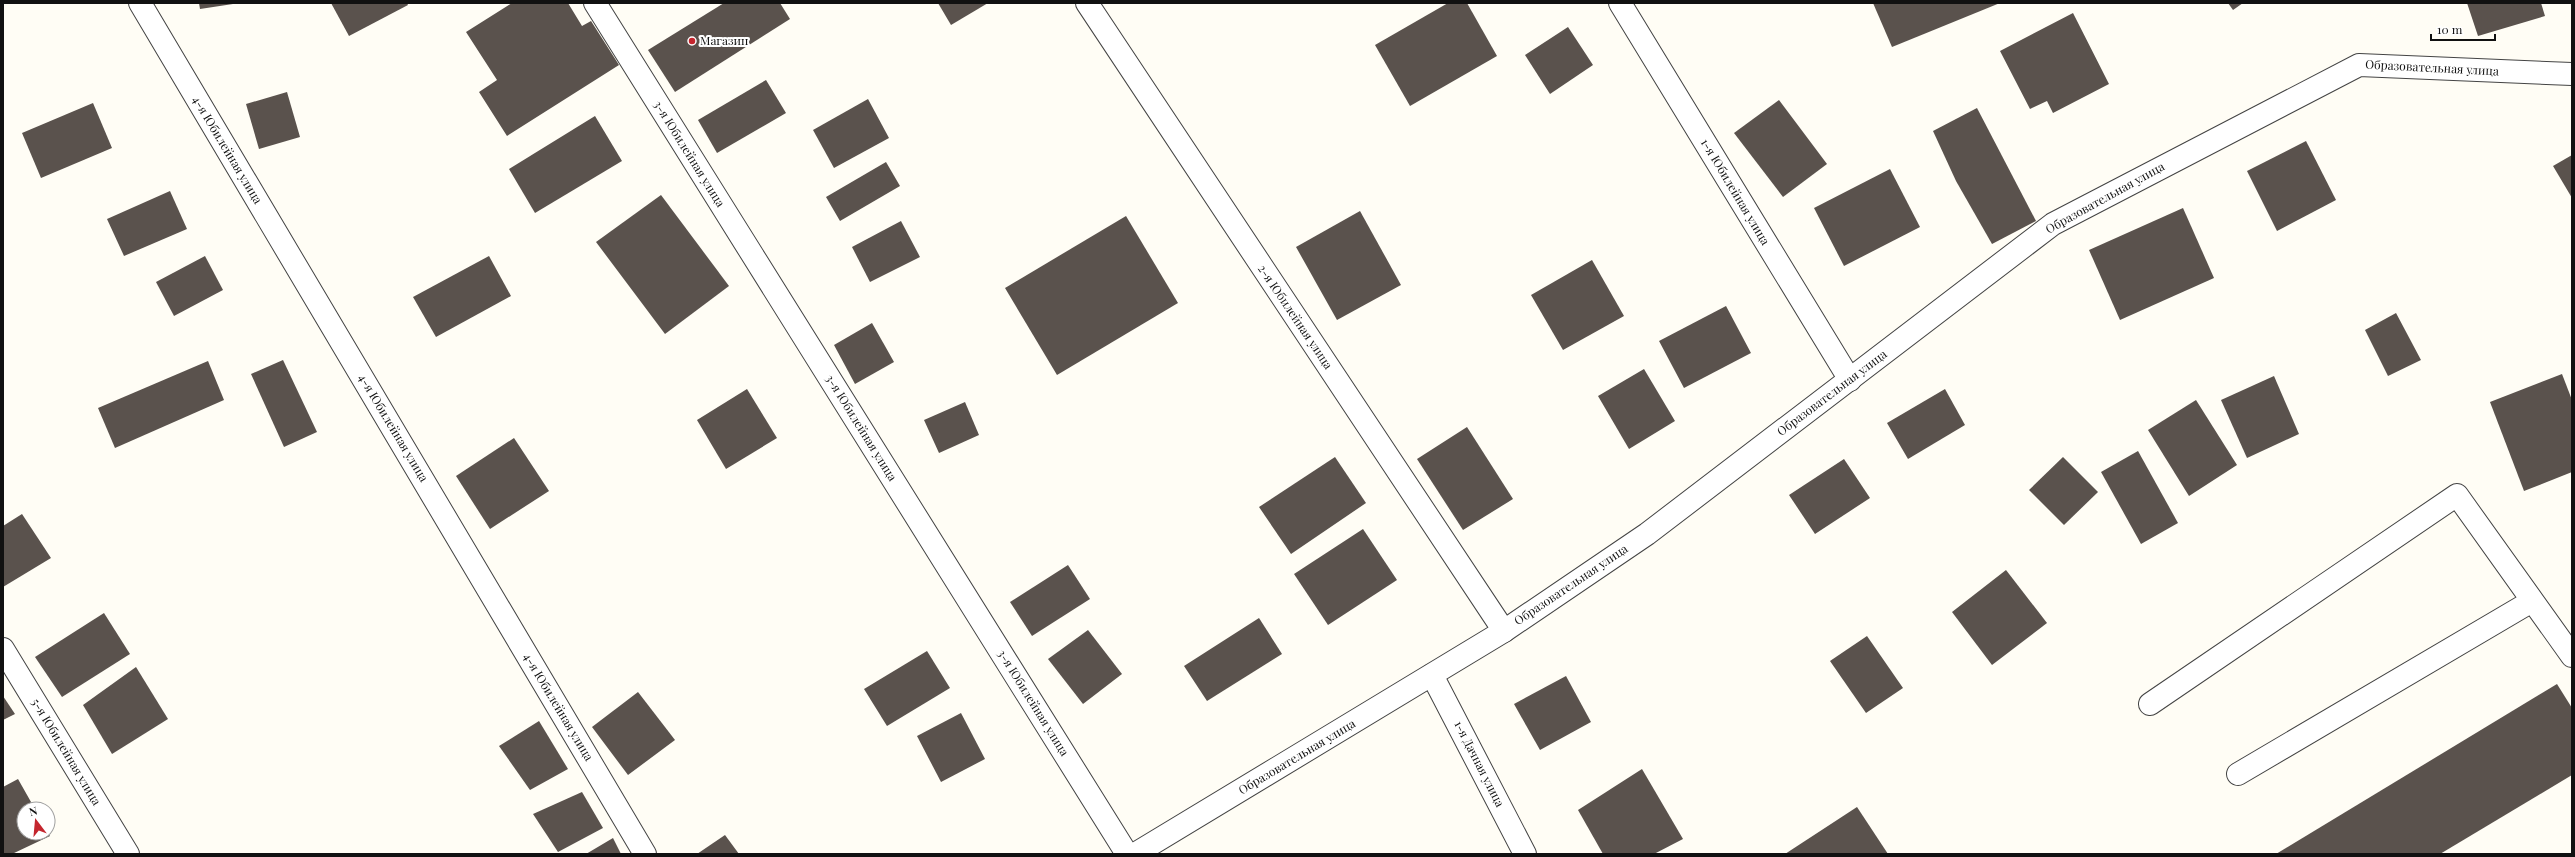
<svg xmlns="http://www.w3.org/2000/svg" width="2575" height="857" viewBox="0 0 2575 857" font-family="'Playfair Display',serif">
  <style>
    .building { fill: #5a524d }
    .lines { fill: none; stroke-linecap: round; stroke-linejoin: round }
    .minor-casing { stroke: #444; stroke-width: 24 }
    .minor { stroke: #fff; stroke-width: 22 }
    .poi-dot { fill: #c4262e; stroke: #fff; stroke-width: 1.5 }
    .labels { text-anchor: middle; stroke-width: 4; stroke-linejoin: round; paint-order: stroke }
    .poi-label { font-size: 12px; fill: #111; stroke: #fff; text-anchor: start }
    .street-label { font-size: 12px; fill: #111; stroke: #fff }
  </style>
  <rect width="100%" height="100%" fill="#fffdf5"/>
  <!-- building -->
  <g class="building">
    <path d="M199,3H232L233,4L200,9Z"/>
    <path d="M331,3H407L408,5L349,36Z"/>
    <path d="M512,3H568L582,26L591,21L619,65L507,136L479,92L497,80L466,32Z"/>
    <path d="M724,3H780L790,19L675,92L648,50Z"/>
    <path d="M938,3H988L951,25Z"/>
    <path d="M1448,3H1467L1497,56L1410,106L1375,45Z"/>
    <path d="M1873,3H2000L1892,47Z"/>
    <path d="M2228,3H2243L2233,10Z"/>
    <path d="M2467,3H2541L2545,16L2478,36Z"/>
    <path d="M2073,13L2109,84L2053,113L2047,101L2030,109L2000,51Z"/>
    <path d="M1568,27L1593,65L1550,94L1525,55Z"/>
    <path d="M766,80L786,113L717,153L698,120Z"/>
    <path d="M287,92L300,137L259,149L246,104Z"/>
    <path d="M868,99L889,138L834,168L813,130Z"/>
    <path d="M1779,100L1827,164L1783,197L1734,133Z"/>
    <path d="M93,103L112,148L41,178L22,133Z"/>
    <path d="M1977,108L2036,221L1992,244L1956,181L1933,131Z"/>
    <path d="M595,116L622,161L535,213L509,169Z"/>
    <path d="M2306,141L2336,200L2277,231L2247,171Z"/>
    <path d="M2572,155V198L2553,166Z"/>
    <path d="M886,162L900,186L840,221L826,197Z"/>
    <path d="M1890,169L1920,227L1844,266L1814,208Z"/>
    <path d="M170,191L187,229L124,256L107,219Z"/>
    <path d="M661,195L729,286L665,334L596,242Z"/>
    <path d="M2183,208L2214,278L2120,320L2089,250Z"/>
    <path d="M1360,211L1401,285L1337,320L1296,247Z"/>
    <path d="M1126,216L1178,303L1057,375L1005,288Z"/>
    <path d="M901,221L920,257L870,282L852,247Z"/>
    <path d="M205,256L223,290L174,316L156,282Z"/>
    <path d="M489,256L511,296L436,337L413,297Z"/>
    <path d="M1592,260L1624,316L1563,350L1531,295Z"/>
    <path d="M1726,306L1751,353L1684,388L1659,341Z"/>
    <path d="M2396,313L2421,360L2388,376L2365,330Z"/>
    <path d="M872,323L894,362L855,384L834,345Z"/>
    <path d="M283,360L317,432L284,447L251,374Z"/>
    <path d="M208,361L224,400L115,448L98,408Z"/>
    <path d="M1644,369L1675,421L1629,449L1598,396Z"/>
    <path d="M2562,374L2572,400V472L2524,491L2490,402Z"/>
    <path d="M2274,376L2299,434L2247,458L2221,400Z"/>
    <path d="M747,389L777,438L726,469L697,420Z"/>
    <path d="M1945,389L1965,425L1908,459L1887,423Z"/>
    <path d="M2196,400L2237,465L2189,496L2148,430Z"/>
    <path d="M965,402L979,435L939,453L924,420Z"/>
    <path d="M1467,427L1513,499L1463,530L1417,459Z"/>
    <path d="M514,438L549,491L490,529L456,476Z"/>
    <path d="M2138,451L2178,523L2141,544L2101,472Z"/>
    <path d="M1335,457L1366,503L1291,554L1259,507Z"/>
    <path d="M2063,457L2098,492L2064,525L2029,490Z"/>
    <path d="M1844,459L1870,498L1815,534L1789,495Z"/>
    <path d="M22,514L51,558L3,587V526Z"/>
    <path d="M1363,529L1397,580L1328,625L1294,574Z"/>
    <path d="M1068,565L1090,599L1032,636L1010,602Z"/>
    <path d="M2006,570L2047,623L1992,665L1952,612Z"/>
    <path d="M104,613L130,654L62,697L35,657Z"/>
    <path d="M1259,618L1282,654L1207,701L1184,666Z"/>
    <path d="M1088,630L1122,674L1083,704L1048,659Z"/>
    <path d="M1867,636L1903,688L1866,713L1830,661Z"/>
    <path d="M927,651L950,688L887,726L864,689Z"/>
    <path d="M136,667L168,719L112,754L83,705Z"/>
    <path d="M1566,676L1591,722L1540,750L1514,704Z"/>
    <path d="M2557,684L2572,708V775L2440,854H2276Z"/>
    <path d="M638,692L675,740L628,775L592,727Z"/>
    <path d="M3,696L15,714L3,720Z"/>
    <path d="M961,713L985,759L941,782L917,736Z"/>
    <path d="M539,721L568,769L530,790L499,746Z"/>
    <path d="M1642,769L1683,839L1654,854H1603L1578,810Z"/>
    <path d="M18,779L35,809H24V833H48L50,836L12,854H3V787Z"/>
    <path d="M582,792L603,828L558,852L533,814Z"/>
    <path d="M1857,807L1888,854H1785Z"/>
    <path d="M725,835L739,854H697Z"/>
    <path d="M613,838L621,854H586Z"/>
  </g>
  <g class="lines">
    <defs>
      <g id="minor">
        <path d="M140,3L645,854"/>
        <path d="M595,3L1127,854"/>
        <path d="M1087,3L1504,631"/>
        <path d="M1620,3L1850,380"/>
        <path d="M3,649L128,854"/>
        <path d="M1432,675L1525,854"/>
        <path d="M2150,704L2457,495L2572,656"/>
        <path d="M2238,774L2532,601"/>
        <path d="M1135,854L1504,631L1647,534L2053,224L2359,65L2572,74"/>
      </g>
    </defs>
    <!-- minor casing -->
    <use href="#minor" class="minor-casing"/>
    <!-- minor -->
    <use href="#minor" class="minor"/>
  </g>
  <!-- markers -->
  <circle class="poi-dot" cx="692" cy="41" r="4"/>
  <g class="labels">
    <!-- poi labels -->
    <g class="poi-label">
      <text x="700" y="45">Магазин</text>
    </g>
    <!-- street labels -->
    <g class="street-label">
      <text transform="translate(2432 68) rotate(3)" y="4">Образовательная улица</text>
      <text transform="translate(227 150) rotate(59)" y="4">4-я Юбилейная улица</text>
      <text transform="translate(689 154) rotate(58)" y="4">3-я Юбилейная улица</text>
      <text transform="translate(1735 192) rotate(59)" y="4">1-я Юбилейная улица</text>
      <text transform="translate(2105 198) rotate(-29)" y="4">Образовательная улица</text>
      <text transform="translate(1295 317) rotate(56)" y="4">2-я Юбилейная улица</text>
      <text transform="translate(1832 393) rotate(-37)" y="4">Образовательная улица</text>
      <text transform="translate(393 428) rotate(59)" y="4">4-я Юбилейная улица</text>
      <text transform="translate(861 428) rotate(58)" y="4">3-я Юбилейная улица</text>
      <text transform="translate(1571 585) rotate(-34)" y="4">Образовательная улица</text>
      <text transform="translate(1033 703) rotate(58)" y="4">3-я Юбилейная улица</text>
      <text transform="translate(558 707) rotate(59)" y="4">4-я Юбилейная улица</text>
      <text transform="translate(66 752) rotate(59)" y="4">5-я Юбилейная улица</text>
      <text transform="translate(1297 757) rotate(-31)" y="4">Образовательная улица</text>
      <text transform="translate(1479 764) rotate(63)" y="4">1-я Дачная улица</text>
    </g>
  </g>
  <!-- border -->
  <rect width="2575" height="857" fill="none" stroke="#111111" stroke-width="8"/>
  <!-- north arrow -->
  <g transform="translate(36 821) rotate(344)"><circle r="19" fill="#ffffff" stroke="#a0a0a0"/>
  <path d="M0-3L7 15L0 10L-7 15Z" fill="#c4262e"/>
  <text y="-6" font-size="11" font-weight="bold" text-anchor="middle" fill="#111111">N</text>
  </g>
  <!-- scale -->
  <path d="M2431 34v6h64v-6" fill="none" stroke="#111111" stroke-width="2"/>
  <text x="2437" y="34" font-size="12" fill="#111111" stroke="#ffffff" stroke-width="3" paint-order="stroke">10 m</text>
</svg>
